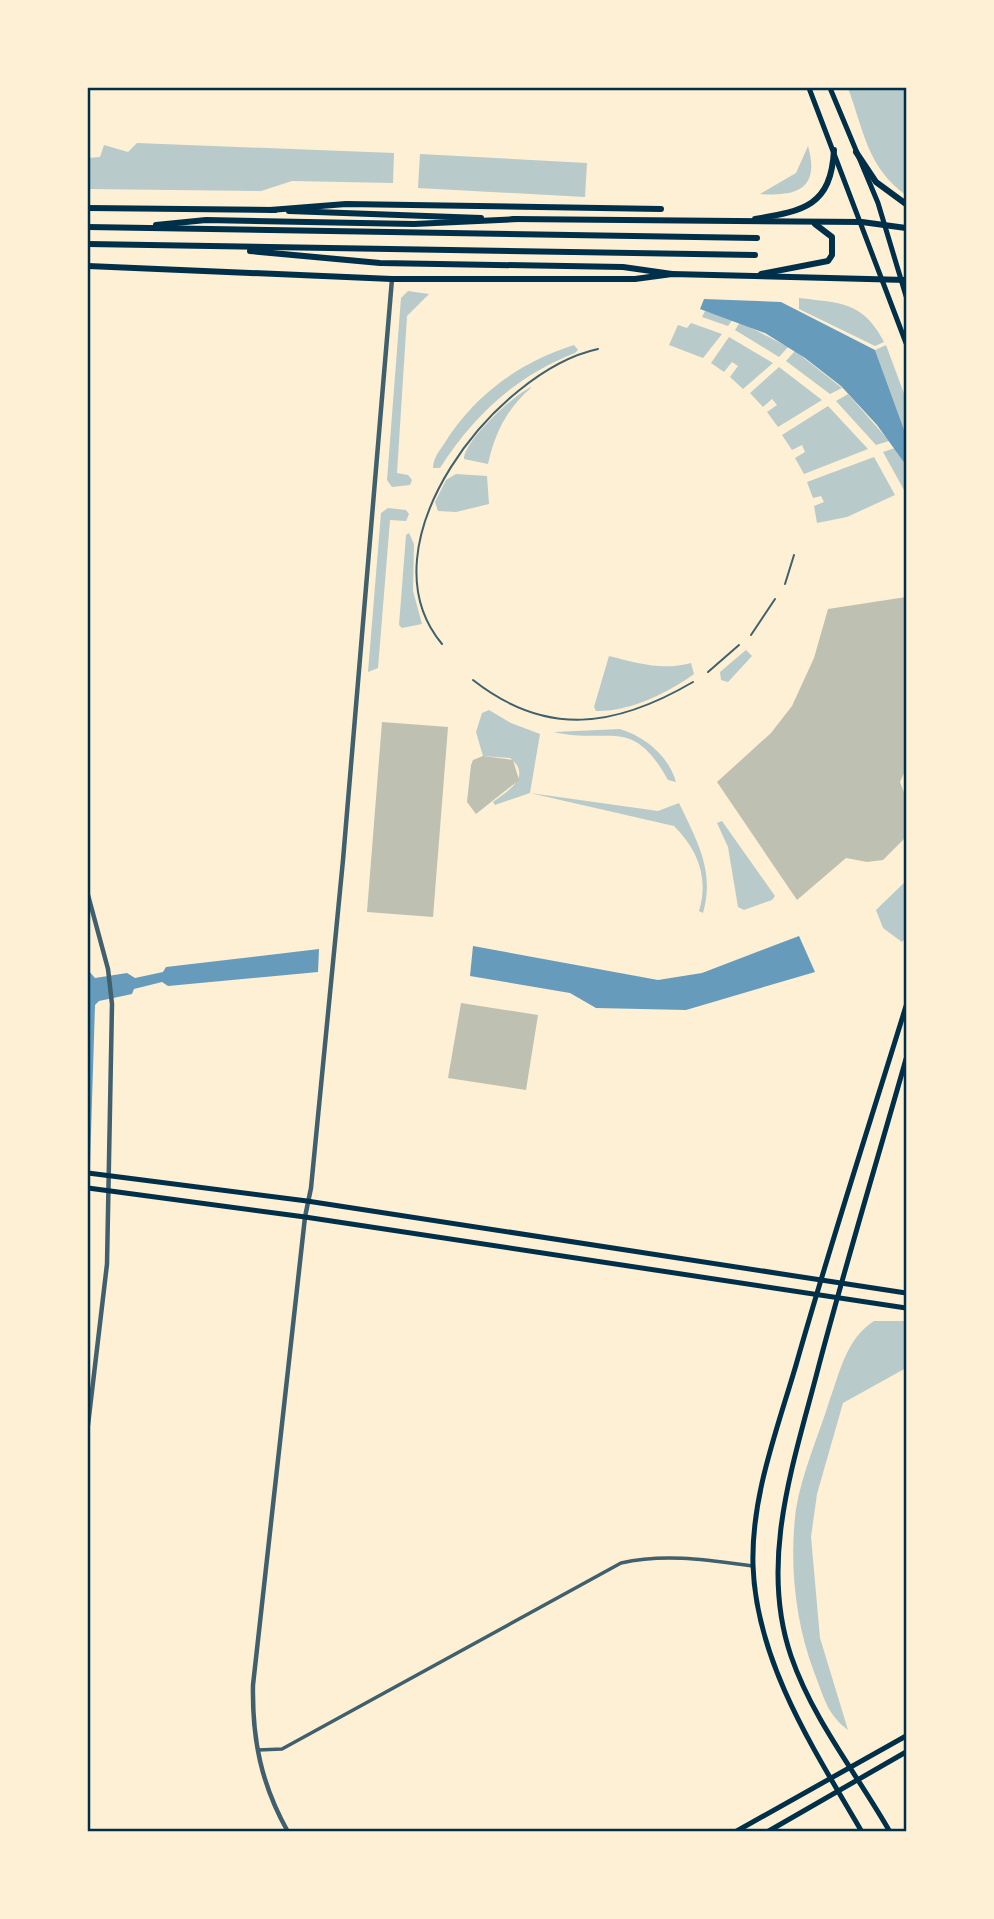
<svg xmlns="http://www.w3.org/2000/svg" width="994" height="1919" viewBox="0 0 994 1919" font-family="'Sofia Sans Condensed',sans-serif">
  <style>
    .green { fill: #b9caca }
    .water { fill: #669bbc }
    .building { fill: #bec0b2 }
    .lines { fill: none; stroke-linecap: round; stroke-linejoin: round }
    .service { stroke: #3f606c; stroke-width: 2 }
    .minor { stroke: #3f606c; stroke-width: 3.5 }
    .tertiary { stroke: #3f606c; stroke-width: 4.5 }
    .secondary { stroke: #003049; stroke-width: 5 }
    .primary { stroke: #003049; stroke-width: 6 }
    .trunk { stroke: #003049; stroke-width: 6 }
    .neatline { fill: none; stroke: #003049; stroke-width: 2.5 }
  </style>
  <rect width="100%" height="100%" fill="#fdf0d5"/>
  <!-- green -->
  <g class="green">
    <path d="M848,88H906V195C867,167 864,131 848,88Z"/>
    <path d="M137,143L394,153L393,183L292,181L261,191L88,189V158L100,157L104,145L128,152Z"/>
    <path d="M808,146C820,188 798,197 760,194L796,173Z"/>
    <path d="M420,154L587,163L585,197L418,188Z"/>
    <path d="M408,291L429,294L407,316L397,473L408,475L412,480L410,485L392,487L387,480L401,298Z"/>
    <path d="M799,298C840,303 863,301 884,342L875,346L799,309Z"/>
    <path d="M705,311L733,319L728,326L702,317Z"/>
    <path d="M740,322L788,347L779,357L735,330Z"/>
    <path d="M691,323L722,334L703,358L669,345L678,325L687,328Z"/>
    <path d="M729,337L773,363L743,389L730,377L738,366L732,362L724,372L711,363Z"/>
    <path d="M574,345L578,350L575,353C516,376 474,415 440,468H433C433,459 439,451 444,444C474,395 520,362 574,345Z"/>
    <path d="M886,345L906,399V435L875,350Z"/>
    <path d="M795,351L842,388L830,394L786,361Z"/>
    <path d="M779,367L822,400L778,427L767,412L777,405L772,399L763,407L750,393Z"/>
    <path d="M532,387C507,408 495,433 488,464L464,459C463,442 516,392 532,387Z"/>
    <path d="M848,394L889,441L876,445L836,401Z"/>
    <path d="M828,406L868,449L804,474L795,458L805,452L802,445L792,450L782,435Z"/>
    <path d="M895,448L906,465L904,490L883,452Z"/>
    <path d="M874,457L895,495L847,517L817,523L814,506L824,502L821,496L813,498L807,482Z"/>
    <path d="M456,474L487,476L489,504L456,512L438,511L435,502L446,480Z"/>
    <path d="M388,508L406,510L409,514L406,521L390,520L378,668L368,672L381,513Z"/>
    <path d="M409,533L414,544L413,591L422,624L402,628L399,625L406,535Z"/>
    <path d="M746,650L752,656L728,682L721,680L720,672Z"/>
    <path d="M609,656C637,663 662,671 691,663L694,674C668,693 629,712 596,711L594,707Z"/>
    <path d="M489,710L511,723L540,734L530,793L658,811L679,803C697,841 715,871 703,913L699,911C709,878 698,850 674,826L530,793L495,805L493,802C508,791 533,776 510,758L483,756L476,732L482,713Z"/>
    <path d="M620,729C645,737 668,755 676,782L668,780C632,715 611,745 554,732Z"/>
    <path d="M722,821L775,896L772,900L744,910L738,907L728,847L717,823Z"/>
    <path d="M906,881V937L902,942L883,928L876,910Z"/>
    <path d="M874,1321H906V1368L843,1403L817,1494L811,1537L820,1638L848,1730C826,1713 824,1697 814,1672C795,1621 789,1563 796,1509C802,1473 818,1437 829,1402C840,1372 846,1339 874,1321Z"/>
  </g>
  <!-- water -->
  <g class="water">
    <path d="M704,299L781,302L875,350L906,435V465L877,425L841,386L805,358L765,333L700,309Z"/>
    <path d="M799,936L815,972L686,1010L596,1008L570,993L470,976L473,946L658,980L702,973Z"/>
    <path d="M319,949L318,972L168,986L162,982L134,989L132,994L99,1001L95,1005L88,1229V970L95,978L127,973L135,978L163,972L166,967Z"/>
  </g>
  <!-- building -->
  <g class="building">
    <path d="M906,597V769L900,782L906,798V837L883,860L867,862L846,858L797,900L717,782L771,733L792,706L814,658L828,609Z"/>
    <path d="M382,722L448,727L433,917L367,912Z"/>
    <path d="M483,756L513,760L519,780L476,814L467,802L471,765L473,760Z"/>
    <path d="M461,1003L538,1015L526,1090L448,1078Z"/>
  </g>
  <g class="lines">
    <!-- service -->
    <g class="service">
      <path d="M785,584L794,555"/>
      <path d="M751,635L775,599"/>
      <path d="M442,644C359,545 496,371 598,349"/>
      <path d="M708,672L739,645"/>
      <path d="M473,680C547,738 616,727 693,682"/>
    </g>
    <!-- minor -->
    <path class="minor" d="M258,1750L282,1749L621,1563C665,1553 708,1560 753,1566"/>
    <!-- tertiary -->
    <g class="tertiary">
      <path d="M88,895L108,969L112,1004L107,1264L88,1425"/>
      <path d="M288,1832C261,1784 252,1739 253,1685L305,1217L311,1188L343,860L392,279"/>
    </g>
    <!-- secondary -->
    <g class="secondary">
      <path d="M809,88L906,343"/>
      <path d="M830,88L878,203L906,296"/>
      <path d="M88,1173L307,1201L906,1293"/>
      <path d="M88,1188L305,1217L906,1308"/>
      <path d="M735,1832L906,1736"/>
      <path d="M767,1832L906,1752"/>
      <path d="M862,1832C815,1751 756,1662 753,1565C751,1497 777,1430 796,1365C830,1245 869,1126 906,1006"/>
      <path d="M890,1832C857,1774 813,1720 791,1656C758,1560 795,1459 819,1365C846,1263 877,1161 906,1059"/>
    </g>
    <!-- primary -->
    <g class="primary">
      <path d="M856,152L876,182L906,204"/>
      <path d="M88,208L275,210"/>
      <path d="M289,211L481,218"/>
      <path d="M513,219L862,222L906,228"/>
      <path d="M755,219C804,211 831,206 834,150"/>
      <path d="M88,266L392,279H635L672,274L906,280"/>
      <path d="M761,274L828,261L832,255V237L815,224"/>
    </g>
    <!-- trunk -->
    <g class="trunk">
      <path d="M270,210L346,204L661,209"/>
      <path d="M156,225L206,220L414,224L518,219"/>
      <path d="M88,227L757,238"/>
      <path d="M88,244L755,255"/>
      <path d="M250,251L380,263L623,267L672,274"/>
    </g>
  </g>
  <!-- border -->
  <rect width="994" height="1919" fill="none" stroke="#fdf0d5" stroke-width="178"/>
  <rect x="89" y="89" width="816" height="1741" class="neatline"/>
</svg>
